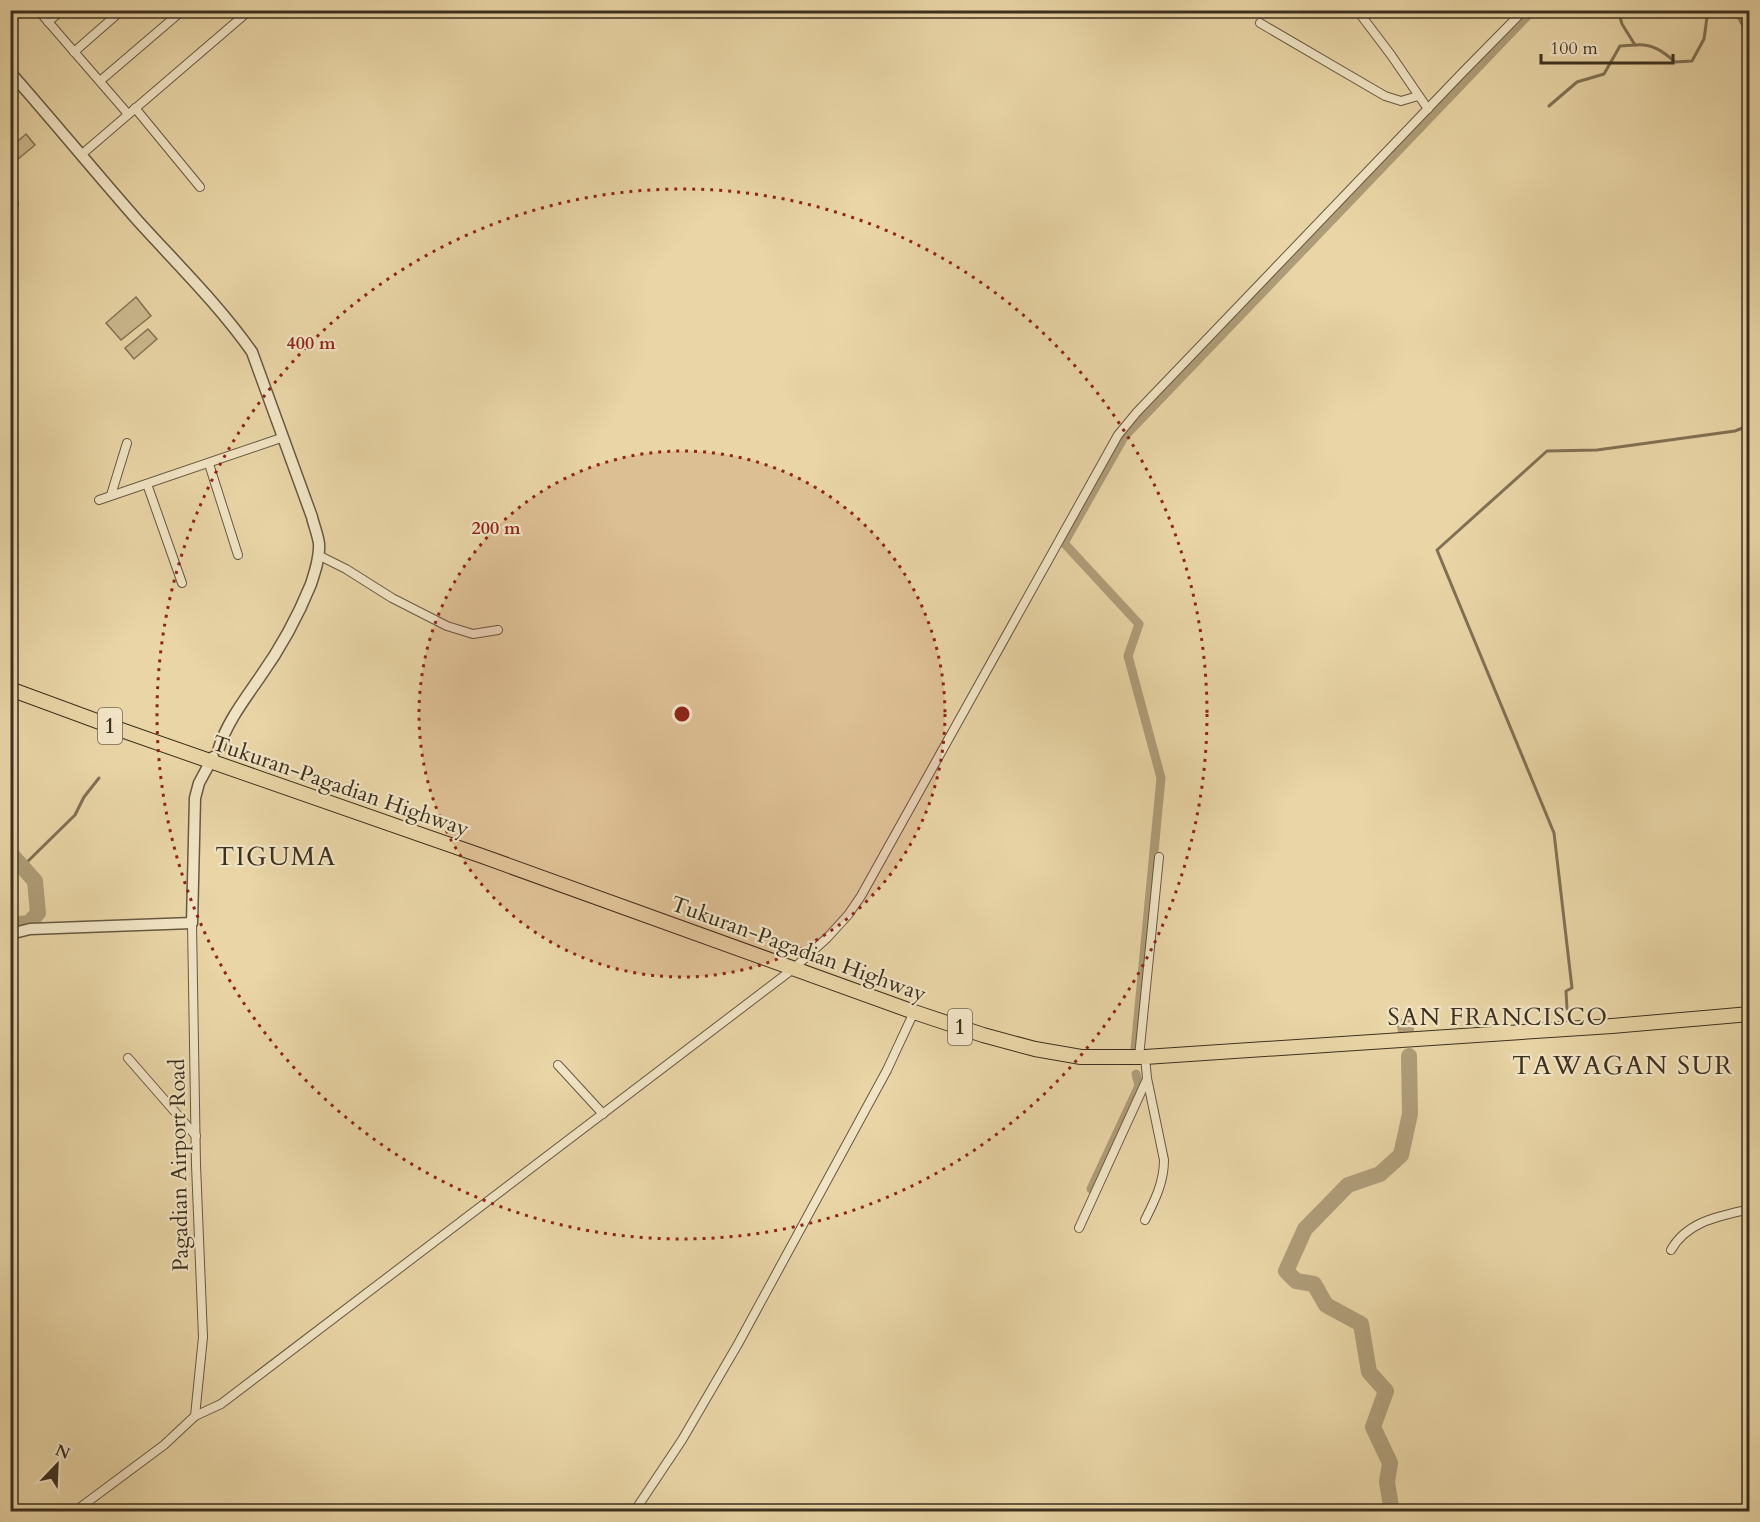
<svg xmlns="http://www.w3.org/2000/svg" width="1760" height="1522" viewBox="0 0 1760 1522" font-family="Cardo,serif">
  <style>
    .green { fill: #ccb98f; stroke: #847457; stroke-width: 1.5 }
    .water { fill: url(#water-rules); stroke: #807154; stroke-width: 1.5 }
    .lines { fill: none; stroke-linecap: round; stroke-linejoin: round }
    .stream { stroke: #807154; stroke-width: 3 }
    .canal { stroke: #ae9d78; stroke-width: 9 }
    .river { stroke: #ae9d78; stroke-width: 16 }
    .minor-casing { stroke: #675941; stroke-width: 10 }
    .tertiary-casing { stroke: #675941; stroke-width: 13 }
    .trunk-casing { stroke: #3c301f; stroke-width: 16 }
    .minor { stroke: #f1e4c5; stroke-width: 8 }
    .tertiary { stroke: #f1e4c5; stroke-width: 10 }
    .trunk { stroke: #e9d5a6; stroke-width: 14 }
    .ring { fill: none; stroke: #8f2418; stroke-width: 3; stroke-dasharray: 3 6 }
    .labels { text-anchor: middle; stroke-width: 4.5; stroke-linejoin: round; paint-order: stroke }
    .shield { fill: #f1e4c5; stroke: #726651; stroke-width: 1.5 }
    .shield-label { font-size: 21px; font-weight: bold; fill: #3c301f }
    .street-label { font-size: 22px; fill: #3c301f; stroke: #f1e4c5 }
    .neighbourhood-label { font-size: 24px; letter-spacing: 1.5px; fill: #3c301f; stroke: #f1e4c5 }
    .quarter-label { font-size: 26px; letter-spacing: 1.5px; fill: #3c301f; stroke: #f1e4c5 }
    .centre { fill: #8f2418; stroke: #f1e4c5; stroke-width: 3 }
    .ring-label { font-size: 18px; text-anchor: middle; font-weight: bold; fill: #8f2418; stroke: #f1e4c5; stroke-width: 4.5; stroke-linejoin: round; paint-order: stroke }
  </style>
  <defs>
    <pattern id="water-rules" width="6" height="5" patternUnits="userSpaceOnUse" patternTransform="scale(1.5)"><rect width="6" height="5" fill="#ae9d78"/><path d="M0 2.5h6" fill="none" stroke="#8f8062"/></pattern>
  </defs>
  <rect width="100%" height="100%" fill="#e9d5a6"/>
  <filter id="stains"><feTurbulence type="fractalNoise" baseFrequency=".00333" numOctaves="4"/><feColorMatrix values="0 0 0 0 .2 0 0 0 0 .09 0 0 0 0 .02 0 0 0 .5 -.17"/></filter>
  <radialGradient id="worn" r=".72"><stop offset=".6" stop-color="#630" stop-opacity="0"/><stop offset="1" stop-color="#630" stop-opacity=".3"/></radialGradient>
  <!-- green -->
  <g class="green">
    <path d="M26,134L35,145L12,164L11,147Z"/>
    <path d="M136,297L151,316L121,340L106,323Z"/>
    <path d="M148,329L157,339L134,359L125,348Z"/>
  </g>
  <!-- water -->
  <path class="water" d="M1723,11H1749V55L1744,49L1748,37L1738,18L1728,17Z"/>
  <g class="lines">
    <!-- stream -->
    <g class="stream">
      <path d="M1635,45C1651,43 1663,51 1675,62L1692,61L1704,39L1708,10"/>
      <path d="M1549,106L1577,82L1604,74L1620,46L1635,45L1622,24L1618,10"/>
      <path d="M22,867L75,815L84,797L99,778"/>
      <path d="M1567,1009L1566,991L1572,988L1554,833L1437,550L1547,451L1597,450L1735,431L1750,425"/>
      <path d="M1405,1026L1412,1025"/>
    </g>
    <!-- canal -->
    <g class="canal">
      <path d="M1135,1049L1161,778L1128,656L1139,624L1064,543L1124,437L1533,10"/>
      <path d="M1091,1189L1139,1086L1136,1074"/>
    </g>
    <!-- river -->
    <g class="river">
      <path d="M10,853L35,881L38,913L29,923L10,925"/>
      <path d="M1405,1026L1406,1030"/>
      <path d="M1392,1512L1387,1482L1390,1463L1373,1427L1386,1391L1369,1372L1361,1324L1326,1305L1314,1284L1296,1281L1286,1271L1305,1229L1348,1185L1380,1174L1401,1155L1410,1114L1409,1056"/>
    </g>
    <defs>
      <g id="minor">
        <path d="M38,10L128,114"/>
        <path d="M1357,10L1391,55L1428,109"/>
        <path d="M48,22L62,10"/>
        <path d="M1260,23L1385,96L1401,101L1418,96"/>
        <path d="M74,52L122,10"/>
        <path d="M100,81L183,10"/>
        <path d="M135,108L200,187"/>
        <path d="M81,155L250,10"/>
        <path d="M10,198L14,204L10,215"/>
        <path d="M209,464L238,555"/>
        <path d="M147,484L182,583"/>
        <path d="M111,495L127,443"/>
        <path d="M99,500L281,438"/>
        <path d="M318,555L346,569L392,598L447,626L473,634L498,630"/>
        <path d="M1139,1057L1159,857"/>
        <path d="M1145,1057L1147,1078L1164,1160C1164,1182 1155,1200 1145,1220"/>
        <path d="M128,1058L196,1136"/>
        <path d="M558,1065L603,1114"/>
        <path d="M1079,1228L1147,1079"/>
        <path d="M1671,1250C1687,1221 1720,1216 1750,1209"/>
        <path d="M195,1416L221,1404L793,969L827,938L848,915L861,896L1118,435L1137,412L1462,73L1524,10"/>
        <path d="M74,1512L164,1445L195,1416L203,1337L196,1165L192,923"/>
        <path d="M634,1512L682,1440L738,1344L887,1070L914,1012"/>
      </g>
      <g id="tertiary">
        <path d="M10,72C54,122 95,172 138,221C177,264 219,305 252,352L312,517C314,526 318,535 319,544C320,557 315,572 311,584C298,616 280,649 260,677C245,699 227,722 219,748"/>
        <path d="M10,934L30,929L192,923L195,798L199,783L213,757"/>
      </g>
      <path id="trunk" d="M10,689L124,731L482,856L914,1012L983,1035L1035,1049L1081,1057H1145L1612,1026L1750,1014"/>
    </defs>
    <!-- minor casing -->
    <use href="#minor" class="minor-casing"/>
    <!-- tertiary casing -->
    <use href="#tertiary" class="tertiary-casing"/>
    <!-- trunk casing -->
    <use href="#trunk" class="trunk-casing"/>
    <!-- minor -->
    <use href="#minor" class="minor"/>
    <!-- tertiary -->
    <use href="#tertiary" class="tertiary"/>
    <!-- trunk -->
    <use href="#trunk" class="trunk"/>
  </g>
  <!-- distance rings -->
  <circle cx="682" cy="714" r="263" fill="#8f2418" fill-opacity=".12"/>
  <g class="ring">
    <circle cx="682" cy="714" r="263"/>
    <circle cx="682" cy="714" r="525"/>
  </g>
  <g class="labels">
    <!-- shield labels -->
    <g class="shield">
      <rect x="98" y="708" width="24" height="36" rx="4.5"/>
      <rect x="948" y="1009" width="24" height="36" rx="4.5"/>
    </g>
    <g class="shield-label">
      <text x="110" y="733">1</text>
      <text x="960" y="1034">1</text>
    </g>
    <!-- street labels -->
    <g class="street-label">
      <text transform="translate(341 785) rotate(19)" y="8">Tukuran-Pagadian Highway</text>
      <text transform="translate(799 948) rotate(20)" y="8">Tukuran-Pagadian Highway</text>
      <text transform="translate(178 1165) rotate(-91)" y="8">Pagadian Airport Road</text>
    </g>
    <!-- neighbourhood labels -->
    <g class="neighbourhood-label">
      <text x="1498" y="1025">SAN FRANCISCO</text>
    </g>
    <!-- quarter labels -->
    <g class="quarter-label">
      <text x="276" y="865">TIGUMA</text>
      <text x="1623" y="1074">TAWAGAN SUR</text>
    </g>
  </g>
  <circle cx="682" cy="714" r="9" class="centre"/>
  <g class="ring-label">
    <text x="311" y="349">400 m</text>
    <text x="496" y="534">200 m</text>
  </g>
  <!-- margin -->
  <rect width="1760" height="1522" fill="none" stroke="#e9d5a6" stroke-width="36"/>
  <rect x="12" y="12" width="1736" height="1498" fill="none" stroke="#3c301f" stroke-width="3"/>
  <rect x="18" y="18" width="1724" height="1486" fill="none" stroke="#3c301f" stroke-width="1.5"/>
  <!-- north arrow -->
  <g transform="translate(57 1465) rotate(23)" stroke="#f1e4c5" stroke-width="4.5" paint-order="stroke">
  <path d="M0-4.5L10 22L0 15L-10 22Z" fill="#3c301f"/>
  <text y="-9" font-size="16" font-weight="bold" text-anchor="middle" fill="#3c301f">N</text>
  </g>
  <!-- scale -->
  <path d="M1541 54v9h132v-9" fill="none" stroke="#3c301f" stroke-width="3"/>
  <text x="1550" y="54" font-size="18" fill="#3c301f" stroke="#f1e4c5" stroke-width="4.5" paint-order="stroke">100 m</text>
  <rect width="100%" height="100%" filter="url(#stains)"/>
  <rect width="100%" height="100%" fill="url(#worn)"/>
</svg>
